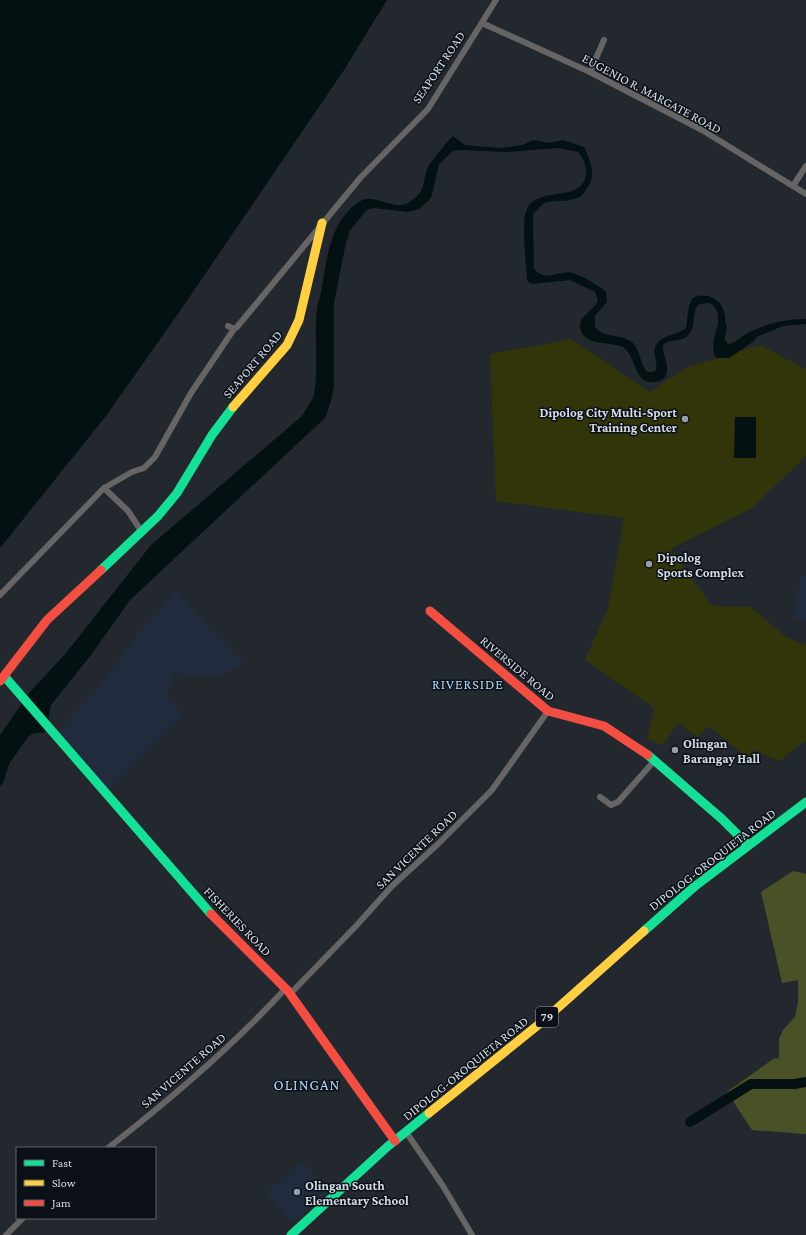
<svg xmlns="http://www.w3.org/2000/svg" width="806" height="1235" viewBox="0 0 806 1235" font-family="'Crimson Pro',serif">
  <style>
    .built { fill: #202c3e }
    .green { fill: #313509 }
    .forest { fill: #4b5127 }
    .water { fill: #031112 }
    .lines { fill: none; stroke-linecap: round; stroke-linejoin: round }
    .river { stroke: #031112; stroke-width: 10 }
    .street { stroke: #666465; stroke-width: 6 }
    .fast { stroke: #16e098; stroke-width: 9 }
    .slow { stroke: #ffcf43; stroke-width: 9 }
    .jam { stroke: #f24e42; stroke-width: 9 }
    .poi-dot { fill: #979ea6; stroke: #0b1016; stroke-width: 1.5 }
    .labels { text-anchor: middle; stroke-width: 3; stroke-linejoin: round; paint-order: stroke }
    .shield { fill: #0b1016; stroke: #99a0a8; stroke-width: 1 }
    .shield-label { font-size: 12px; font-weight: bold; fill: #d6dde6 }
    .street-label { font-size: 13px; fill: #d6dde6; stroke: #0b1016 }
    .poi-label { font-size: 13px; font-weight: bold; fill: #d6dde6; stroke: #0b1016; text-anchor: start }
    .neighbourhood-label { font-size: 14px; letter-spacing: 1px; fill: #b2d5f7; stroke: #0b1016 }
    .quarter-label { font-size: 15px; letter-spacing: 1px; fill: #b2d5f7; stroke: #0b1016 }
  </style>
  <rect width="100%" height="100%" fill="#23282f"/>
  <!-- built -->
  <g class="built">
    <path d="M801,575L806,576V621L793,619Z"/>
    <path d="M176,592L244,664L215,677L174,673L165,696L182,716L108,790L58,732L105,680L135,638Z"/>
    <path d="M302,1162L328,1191L293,1222L267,1193Z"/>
  </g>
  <!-- green -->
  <path class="green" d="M571,339L650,392L685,368L760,345L806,369V456L752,508L670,549L711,604L715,606L751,607L786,637L806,645V741L779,761L755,750L748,759L709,726L698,737L678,723L663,745L647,739L654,708L585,660L608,608L624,518L496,501L490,354Z"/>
  <!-- forest -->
  <path class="forest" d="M793,871L806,874V1134L752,1130L727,1092L773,1059L779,1058V1039L783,1030L795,1017L798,1002V980L782,983L761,892Z"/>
  <!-- water -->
  <g class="water">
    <path d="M0,0H387L344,70L180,311L106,416L0,548Z"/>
    <path d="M453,136L465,145L500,148L523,145L533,140L549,143L563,140L584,147C591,162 597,176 586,190C583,195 580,198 574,199C564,202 553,200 544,203L533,214L534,268C544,284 561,269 573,273C583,276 598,285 606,292L607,302L595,316V327C604,339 622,333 633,343C640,350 640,363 647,372H653L656,370C658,362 653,355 655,348C659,334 677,336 686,328C688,319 687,304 693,298C697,295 704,295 708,296C730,303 725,323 725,340L728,344C737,343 742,335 750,332C768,323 786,319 806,319V324L783,326L729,349H723C709,337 728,311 709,303L699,304C691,312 697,326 689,334C683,343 670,338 663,345C662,355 670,365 666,375C665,379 660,381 656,382C633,386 637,356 623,347C610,341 584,347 580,328C578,317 594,310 598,301L595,292L570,280L533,284L528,282L527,279C526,264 521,220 527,209C538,185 582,204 586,174C587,166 583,158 578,152L558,148L507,152L461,150L453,151L439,164L432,195L429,200L419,209L408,212L374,208L354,213L347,223L348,232L334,303V385L332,397L326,417L130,600L91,655L51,705L46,732L32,734L28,737L9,764L4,781L0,787V735L30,692L66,653L151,545L302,416L313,398L315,387C318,361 314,334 317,308C318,301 321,294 322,287C327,257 331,218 361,201C375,193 394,211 408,203C428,191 421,183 428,167C431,162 448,140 453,136Z"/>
    <path d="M735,417H756V458H734Z"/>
  </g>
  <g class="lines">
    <!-- river -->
    <g class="river">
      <path d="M343,237L345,229L365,204H368"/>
      <path d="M722,328L718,343L719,353H728L751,337"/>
      <path d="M690,1122L751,1084H795L806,1082"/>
    </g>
    <!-- street -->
    <g class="street">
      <path d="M482,23L590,72L702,130L806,194"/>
      <path d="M590,72L604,40"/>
      <path d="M793,186L806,166"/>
      <path d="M228,326L234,329L237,327L361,177L428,109L496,0"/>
      <path d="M104,488L128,511L142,532"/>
      <path d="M0,595L104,488L132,472L144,468L155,457L191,393L234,329"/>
      <path d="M600,797L611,805L618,802L655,760"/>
      <path d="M290,994L356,926L392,886L438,844L492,790L548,711"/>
      <path d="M406,1132L443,1186L472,1235"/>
      <path d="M108,1148C171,1099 232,1047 286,988"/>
      <path d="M6,1235L23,1218"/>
    </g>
    <!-- fast -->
    <g class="fast">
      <path d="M101,570L158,516L177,493L212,435L233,407"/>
      <path d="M5,677L211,914"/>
      <path d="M648,755L722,819L748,845"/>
      <path d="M644,931L694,887L806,802"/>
      <path d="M291,1235L387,1147L429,1113"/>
    </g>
    <!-- slow -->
    <g class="slow">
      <path d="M233,407L287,345L299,320L322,223"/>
      <path d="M429,1113L543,1021L644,931"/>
    </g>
    <!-- jam -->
    <g class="jam">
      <path d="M430,611L548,711L604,726L648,755"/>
      <path d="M0,681L47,620L101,570"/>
      <path d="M211,914L288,991L395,1141"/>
    </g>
  </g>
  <!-- markers -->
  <g class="poi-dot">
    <circle cx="685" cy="419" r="4"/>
    <circle cx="649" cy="564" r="4"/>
    <circle cx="675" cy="750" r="4"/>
    <circle cx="297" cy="1192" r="4"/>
  </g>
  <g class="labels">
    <!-- shield labels -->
    <rect class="shield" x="536" y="1007" width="22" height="20" rx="3"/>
    <g class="shield-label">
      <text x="547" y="1021">79</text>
    </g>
    <!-- street labels -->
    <g class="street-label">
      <text transform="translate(438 67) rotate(-56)" y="5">SEAPORT ROAD</text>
      <text transform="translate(652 93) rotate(28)" y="5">EUGENIO R. MARGATE ROAD</text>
      <text transform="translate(252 364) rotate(-50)" y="5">SEAPORT ROAD</text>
      <text transform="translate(518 668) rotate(40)" y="5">RIVERSIDE ROAD</text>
      <text transform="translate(416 849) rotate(-44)" y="5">SAN VICENTE ROAD</text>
      <text transform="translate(712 859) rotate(-38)" y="5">DIPOLOG-OROQUIETA ROAD</text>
      <text transform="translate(238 921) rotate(46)" y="5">FISHERIES ROAD</text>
      <text transform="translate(465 1068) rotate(-39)" y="5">DIPOLOG-OROQUIETA ROAD</text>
      <text transform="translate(183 1070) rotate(-41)" y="5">SAN VICENTE ROAD</text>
    </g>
    <!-- poi labels -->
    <g class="poi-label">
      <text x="677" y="417" text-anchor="end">Dipolog City Multi-Sport<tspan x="677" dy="15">Training Center</tspan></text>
      <text x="657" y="562">Dipolog<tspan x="657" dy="15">Sports Complex</tspan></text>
      <text x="683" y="748">Olingan<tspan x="683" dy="15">Barangay Hall</tspan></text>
      <text x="305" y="1190">Olingan South<tspan x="305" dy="15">Elementary School</tspan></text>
    </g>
    <!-- neighbourhood labels -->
    <g class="neighbourhood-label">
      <text x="468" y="689">RIVERSIDE</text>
    </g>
    <!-- quarter labels -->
    <g class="quarter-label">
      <text x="307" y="1090">OLINGAN</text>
    </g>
  </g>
  <!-- legend -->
  <rect x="16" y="1147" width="140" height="72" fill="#0b1016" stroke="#5c6269"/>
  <rect x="24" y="1160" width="20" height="6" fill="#16e098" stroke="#5c6269"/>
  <text x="52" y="1167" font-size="12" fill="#d6dde6">Fast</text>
  <rect x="24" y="1180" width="20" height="6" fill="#ffcf43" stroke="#5c6269"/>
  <text x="52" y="1187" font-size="12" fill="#d6dde6">Slow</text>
  <rect x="24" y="1200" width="20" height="6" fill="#f24e42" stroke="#5c6269"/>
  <text x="52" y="1207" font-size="12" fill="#d6dde6">Jam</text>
</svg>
